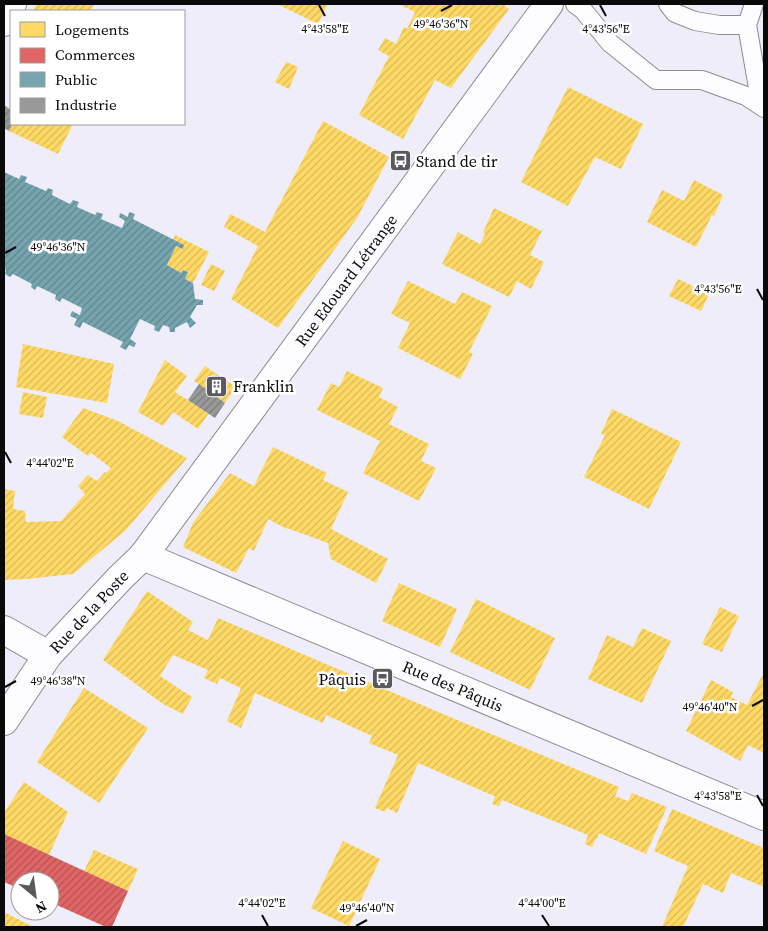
<svg xmlns="http://www.w3.org/2000/svg" width="768" height="931" viewBox="0 0 768 931" font-family="'Source Serif 4',serif">
  <style>
    .homes { fill: url(#homes-hatch) }
    .shops { fill: url(#shops-hatch) }
    .public { fill: url(#public-hatch) }
    .industry { fill: url(#industry-hatch) }
    .lines { fill: none; stroke-linecap: round; stroke-linejoin: round }
    .service-casing { stroke: #8d8c92; stroke-width: 20 }
    .minor-casing { stroke: #8d8c92; stroke-width: 30 }
    .service { stroke: #fdfcfe; stroke-width: 18 }
    .minor { stroke: #fdfcfe; stroke-width: 28 }
    .ticks { fill: none; stroke: #0a0a0a; stroke-width: 2 }
    .labels { text-anchor: middle; stroke-width: 5; stroke-linejoin: round; paint-order: stroke }
    .poi-label { font-size: 16px; fill: #0a0a0a; stroke: #fff; text-anchor: start }
    .street-label { font-size: 16px; fill: #0a0a0a; stroke: #fff }
    .ticks-label { font-size: 12px; text-anchor: middle; fill: #0a0a0a; stroke: #fff; stroke-width: 5; stroke-linejoin: round; paint-order: stroke }
  </style>
  <defs>
    <pattern id="homes-hatch" width="6" height="6" patternUnits="userSpaceOnUse" patternTransform="scale(1.25)"><rect width="6" height="6" fill="#ffd966"/><path d="M-1 1l2-2M0 6l6-6M5 7l2-2" fill="none" stroke="#d9b957"/></pattern>
    <pattern id="shops-hatch" width="6" height="6" patternUnits="userSpaceOnUse" patternTransform="scale(1.25)"><rect width="6" height="6" fill="#e06666"/><path d="M-1 1l2-2M0 6l6-6M5 7l2-2" fill="none" stroke="#b45252"/></pattern>
    <pattern id="public-hatch" width="6" height="6" patternUnits="userSpaceOnUse" patternTransform="scale(1.25)"><rect width="6" height="6" fill="#76a5af"/><path d="M-1 1l2-2M0 6l6-6M5 7l2-2" fill="none" stroke="#5f858d"/></pattern>
    <pattern id="industry-hatch" width="6" height="6" patternUnits="userSpaceOnUse" patternTransform="scale(1.25)"><rect width="6" height="6" fill="#999"/><path d="M-1 1l2-2M0 6l6-6M5 7l2-2" fill="none" stroke="#7b7b7b"/></pattern>
  </defs>
  <rect width="100%" height="100%" fill="#efedfa"/>
  <!-- homes -->
  <g class="homes">
    <path d="M37,4H94L91,11H33Z"/>
    <path d="M280,4H328L318,24L279,5Z"/>
    <path d="M398,4H503L509,9L451,88L435,80L403,139L359,115L389,56L378,50L385,38L396,44L404,27L407,29L415,12Z"/>
    <path d="M286,62L298,67L289,89L275,82Z"/>
    <path d="M568,87L643,124L621,169L595,157L568,206L521,182Z"/>
    <path d="M323,121L389,157L357,218L278,328L231,299L258,246L224,227L230,214L265,232Z"/>
    <path d="M13,124H73L58,154L9,131Z"/>
    <path d="M694,180L723,195L714,216L712,215L696,247L647,222L662,190L684,201Z"/>
    <path d="M494,208L542,231L530,255L544,262L531,289L517,281L509,297L442,264L458,232L480,244L485,234L483,232Z"/>
    <path d="M175,235L209,252L193,283L185,279L188,272L183,270L181,273L167,265L176,246L183,249L184,245L173,240Z"/>
    <path d="M211,264L225,271L214,291L201,285Z"/>
    <path d="M678,279L709,294L701,311L669,296Z"/>
    <path d="M408,281L455,304L462,292L492,306L469,352L473,354L460,379L398,348L410,323L391,314Z"/>
    <path d="M23,344L114,364L107,403L16,387Z"/>
    <path d="M165,360L187,376L175,392L209,413L198,429L173,412L163,426L138,412Z"/>
    <path d="M205,366L236,387L225,403L194,381Z"/>
    <path d="M347,371L383,388L379,397L398,407L389,424L429,444L421,461L436,468L419,501L363,473L380,441L317,410L331,383L339,387Z"/>
    <path d="M23,392L47,397L43,418L19,414Z"/>
    <path d="M83,408L118,421L187,458L125,531L73,574L27,579L4,580V489L15,491L13,509L25,511L26,522L61,521L85,494L78,486L88,475L97,481L105,472L106,473L111,468L91,453L88,456L62,437Z"/>
    <path d="M612,409L681,442L649,509L584,477L605,435L601,434Z"/>
    <path d="M273,447L327,473L323,480L348,492L331,529L388,559L376,583L331,559L328,543L287,528V529L268,519L254,551L249,548L236,573L183,547L193,523L230,473L254,486Z"/>
    <path d="M399,583L457,609L440,647L382,621Z"/>
    <path d="M147,591L193,622L188,630L208,640L218,618L450,717L619,787L615,796L628,801L632,793L667,807L646,854L599,833L597,839L596,838L592,847L585,844L588,835L502,800L499,806L492,804L495,797L494,796L418,763L397,813L387,808L385,812L375,808L398,755L369,743L372,736L326,715L323,723L255,693L241,728L227,721L241,688L220,678L217,684L204,678L208,670L173,655L160,676L192,697L183,714L163,704L103,660Z"/>
    <path d="M476,599L555,638L530,690L450,652Z"/>
    <path d="M720,607L739,616L722,652L702,644Z"/>
    <path d="M642,628L671,641L642,703L588,679L607,635L633,647Z"/>
    <path d="M762,676L764,677V753L748,745L740,761L686,731L711,680L733,692L731,697L747,705Z"/>
    <path d="M84,688L148,728L99,803L37,762Z"/>
    <path d="M24,782L68,812L49,855L4,834V813Z"/>
    <path d="M672,809L764,848V887L731,873L723,893L703,884L683,927H662L688,866L654,851Z"/>
    <path d="M343,841L380,859L349,926L311,908Z"/>
    <path d="M94,850L138,869L128,891L84,871Z"/>
    <path d="M4,912L33,927H4Z"/>
  </g>
  <!-- shops -->
  <path class="shops" d="M4,834L128,891L112,927H106L50,902V881H20V889L4,882Z"/>
  <!-- public -->
  <path class="public" d="M4,172L19,179L21,175L27,177L25,182L46,191L48,188L53,190L52,195L70,204L73,200L79,202L77,207L95,215L97,212L103,214L101,219L122,228L125,221L119,217L120,213L128,217L129,212L135,214L133,219L184,245L183,249L176,246L167,265L181,273L183,270L188,272L185,279L193,283L195,299L203,300V305H197L190,317L196,323L190,328L187,322L175,328V332H170L169,327L163,325L159,332L154,330L155,326L140,319L130,339L136,343L134,347L129,345L126,350L120,347L123,342L83,322L80,328L74,325L77,319L70,316L72,311L80,315L82,308L62,298L60,302L55,299L56,295L37,286L35,290L31,287L32,284L13,274L10,277L5,274L6,270L4,269Z"/>
  <!-- industry -->
  <g class="industry">
    <path d="M4,105L11,110V124H13L9,131L4,128Z"/>
    <path d="M199,384L225,403L215,418L188,400Z"/>
  </g>
  <g class="lines">
    <defs>
      <g id="service">
        <path d="M575,4L583,10L610,43L656,80H702L746,96L764,108"/>
        <path d="M668,4L675,13L695,21L719,25H747"/>
        <path d="M754,4L747,25L761,105"/>
      </g>
      <g id="minor">
        <path d="M4,22L12,4"/>
        <path id="s1" d="M143,556L764,816"/>
        <path d="M4,630L48,655"/>
        <path id="s2" d="M4,721L48,655L120,578L143,556L549,4"/>
      </g>
    </defs>
    <!-- service casing -->
    <use href="#service" class="service-casing"/>
    <!-- minor casing -->
    <use href="#minor" class="minor-casing"/>
    <!-- service -->
    <use href="#service" class="service"/>
    <!-- minor -->
    <use href="#minor" class="minor"/>
  </g>
  <!-- ticks -->
  <path class="ticks" d="M319,5L325,16M600,5L606,16M441,11L452,5M5,253L16,247M757,289L763,300M5,452L11,463M5,687L16,681M752,706L763,700M757,795L763,806M262,915L268,926M542,915L549,926M356,926L367,920"/>
  <!-- icons -->
  <defs>
    <symbol id="bus-square" viewBox="-11 -11 22 22"><rect x="-9" y="-9" width="18" height="18" rx="4" fill="#5a595e" stroke="#fff"/><path d="M-5-6H5V4H4V6H2V4H-2V6H-4V4H-5ZM-3.5-4V0h7V-4ZM-3.5 1.2v1.5H-2V1.2ZM2 1.2v1.5H3.5V1.2Z" fill="#fff"/></symbol>
    <symbol id="building-square" viewBox="-11 -11 22 22"><rect x="-9" y="-9" width="18" height="18" rx="4" fill="#5a595e" stroke="#fff"/><path d="M-4-6H4V6H1V3H-1V6H-4ZM-2.5-4.3h1.7v1.8h-1.7ZM.8-4.3h1.7v1.8H.8ZM-2.5-1h1.7V.8h-1.7ZM.8-1h1.7V.8H.8Z" fill="#fff"/></symbol>
  </defs>
  <g fill-rule="evenodd">
    <use href="#bus-square" x="388" y="148" width="25" height="25"/>
    <use href="#building-square" x="204" y="374" width="25" height="25"/>
    <use href="#bus-square" x="370" y="666" width="25" height="25"/>
  </g>
  <g class="labels">
    <!-- poi labels -->
    <g class="poi-label">
      <text x="416" y="167">Stand de tir</text>
      <text x="233" y="392">Franklin</text>
      <text x="366" y="685" text-anchor="end">Pâquis</text>
    </g>
    <!-- street labels -->
    <g class="street-label">
      <text dy="6" stroke="none"><textPath href="#s2" startOffset="559">Rue Edouard Létrange</textPath></text>
      <text dy="6" stroke="none"><textPath href="#s2" startOffset="139">Rue de la Poste</textPath></text>
      <text dy="6" stroke="none"><textPath href="#s1" startOffset="336">Rue des Pâquis</textPath></text>
    </g>
  </g>
  <g class="ticks-label">
    <text x="441" y="28">49°46'36"N</text>
    <text x="325" y="33">4°43'58"E</text>
    <text x="606" y="33">4°43'56"E</text>
    <text x="58" y="251">49°46'36"N</text>
    <text x="718" y="293">4°43'56"E</text>
    <text x="50" y="467">4°44'02"E</text>
    <text x="58" y="685">49°46'38"N</text>
    <text x="710" y="711">49°46'40"N</text>
    <text x="718" y="800">4°43'58"E</text>
    <text x="262" y="907">4°44'02"E</text>
    <text x="542" y="907">4°44'00"E</text>
    <text x="367" y="912">49°46'40"N</text>
  </g>
  <!-- border -->
  <rect width="768" height="931" fill="none" stroke="#0a0a0a" stroke-width="10"/>
  <!-- legend -->
  <rect x="10" y="10" width="175" height="115" fill="#ffffff" stroke="#9d9d9d"/>
  <rect x="20" y="22" width="25" height="15" fill="#ffd966" stroke="#9d9d9d"/>
  <text x="55" y="35" font-size="15" fill="#0a0a0a">Logements</text>
  <rect x="20" y="48" width="25" height="15" fill="#e06666" stroke="#9d9d9d"/>
  <text x="55" y="60" font-size="15" fill="#0a0a0a">Commerces</text>
  <rect x="20" y="72" width="25" height="15" fill="#76a5af" stroke="#9d9d9d"/>
  <text x="55" y="85" font-size="15" fill="#0a0a0a">Public</text>
  <rect x="20" y="98" width="25" height="15" fill="#999999" stroke="#9d9d9d"/>
  <text x="55" y="110" font-size="15" fill="#0a0a0a">Industrie</text>
  <!-- north arrow -->
  <g transform="translate(35 896) rotate(151)"><circle r="24" fill="#ffffff" stroke="#9d9d9d"/>
  <path d="M0-4L9 19L0 12L-9 19Z" fill="#5a595e"/>
  <text y="-8" font-size="14" font-weight="bold" text-anchor="middle" fill="#0a0a0a">N</text>
  </g>
</svg>
